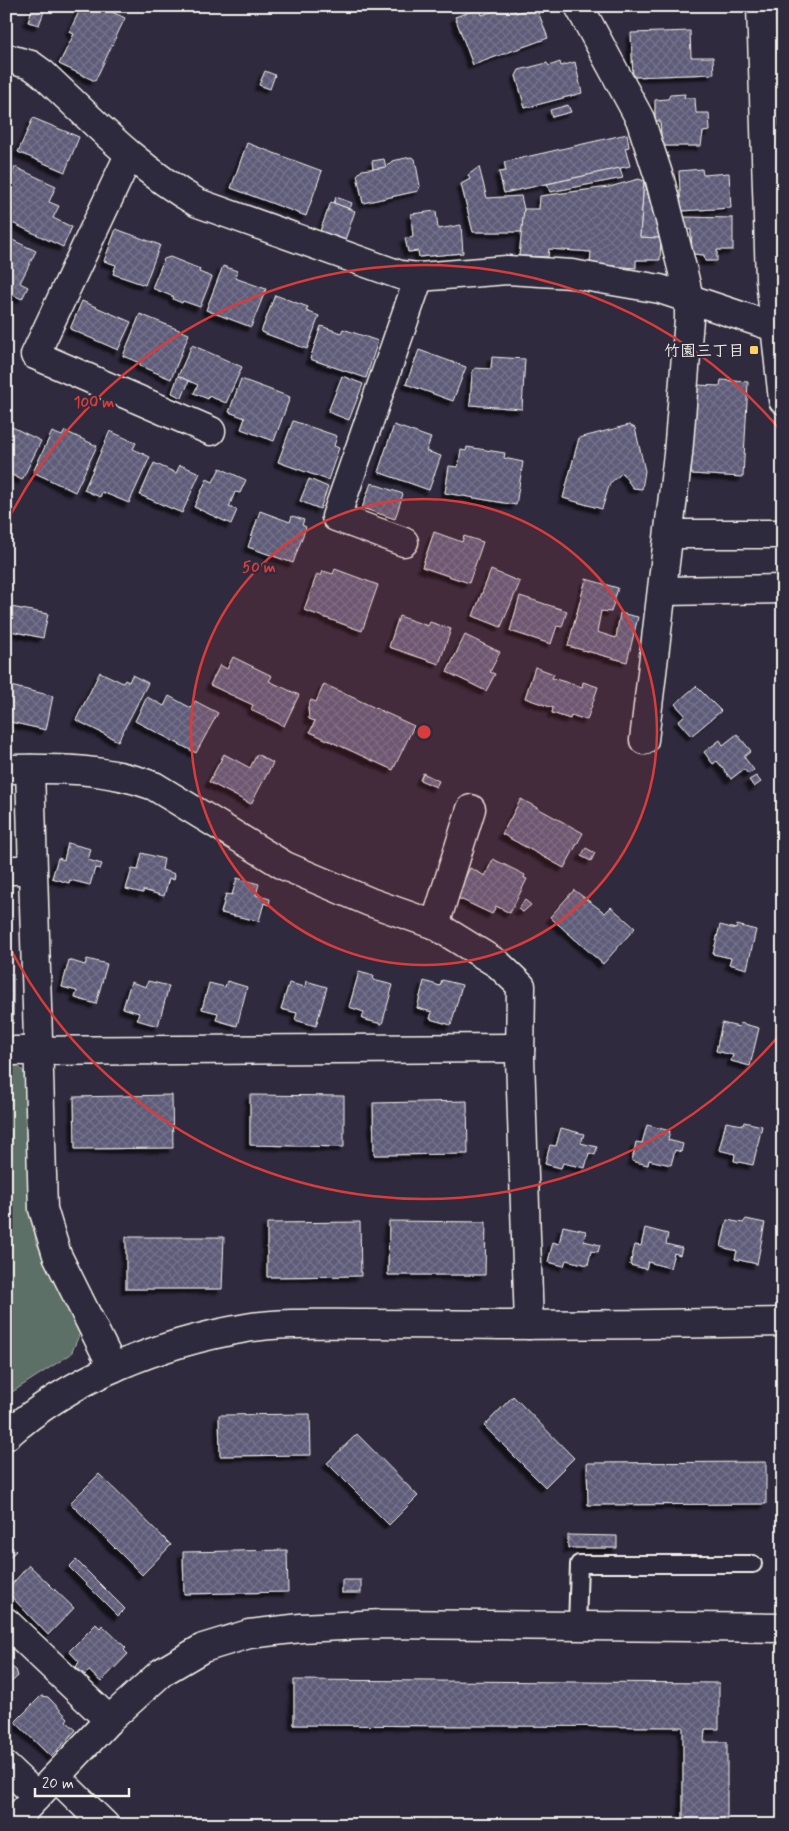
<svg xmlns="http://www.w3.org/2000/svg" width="789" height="1831" viewBox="0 0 789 1831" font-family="Mynerve,'Klee One',sans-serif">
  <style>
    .built { fill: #3d394f }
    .green { fill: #5c6f67; stroke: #a8b0a8 }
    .building { fill: url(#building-cross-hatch); stroke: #f4f1e8; filter: url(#shadow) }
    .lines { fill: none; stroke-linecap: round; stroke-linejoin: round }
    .lane-casing { stroke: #f4f1e8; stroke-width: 20 }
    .street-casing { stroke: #f4f1e8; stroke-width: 31 }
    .secondary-casing { stroke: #f4f1e8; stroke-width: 31 }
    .lane { stroke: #2f2a3d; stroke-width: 16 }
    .street { stroke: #2f2a3d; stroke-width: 28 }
    .secondary { stroke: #2f2a3d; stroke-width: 28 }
    .ring { fill: none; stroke: #d93c3b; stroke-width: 2.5 }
    .poi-dot { fill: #ffd166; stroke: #2f2a3d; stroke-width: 2 }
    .labels { text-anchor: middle; stroke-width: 4.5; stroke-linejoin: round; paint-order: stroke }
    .poi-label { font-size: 16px; font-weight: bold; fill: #f4f1e8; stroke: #2f2a3d; text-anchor: end }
    .centre { fill: #d93c3b; stroke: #2f2a3d; stroke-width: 2.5 }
    .ring-label { font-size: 15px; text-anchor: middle; font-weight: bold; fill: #d93c3b; stroke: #2f2a3d; stroke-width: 4.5; stroke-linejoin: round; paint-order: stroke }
  </style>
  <defs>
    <pattern id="building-cross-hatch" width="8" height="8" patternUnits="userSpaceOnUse" patternTransform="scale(1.25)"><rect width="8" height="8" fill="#5e5b79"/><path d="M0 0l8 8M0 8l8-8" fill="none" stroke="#76738c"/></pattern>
    <filter id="shadow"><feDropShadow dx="-4.5" dy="4.5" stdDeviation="1" flood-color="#0009"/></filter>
  </defs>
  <rect width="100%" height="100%" fill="#2f2a3d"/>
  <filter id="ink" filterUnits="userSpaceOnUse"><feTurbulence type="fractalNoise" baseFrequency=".02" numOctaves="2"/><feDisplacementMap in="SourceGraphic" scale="10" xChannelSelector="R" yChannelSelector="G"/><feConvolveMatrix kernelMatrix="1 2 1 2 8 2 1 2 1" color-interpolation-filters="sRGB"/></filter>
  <g filter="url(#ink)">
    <!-- built -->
    <path class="built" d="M639,1816L640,1825H405V1822Z"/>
    <!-- green -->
    <path class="green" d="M13,1061L24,1072L30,1201L36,1242L80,1333L71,1354L6,1396V1062Z"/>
    <!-- building -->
    <g class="building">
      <path d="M33,6H46L39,25L28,22Z"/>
      <path d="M82,6H100L125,18L95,81L59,64L74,34L69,32Z"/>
      <path d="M508,6H513L516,13L536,6L548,38L473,65L455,17L480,8L482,15Z"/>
      <path d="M690,31L691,57H713L714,74L633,77L631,33Z"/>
      <path d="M560,62L561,66L575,62L582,93L525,108L516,76L519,70L547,63L549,66Z"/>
      <path d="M265,71L275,75L270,89L259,85Z"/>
      <path d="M685,94L684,98H695L696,113H709L710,131L703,132L701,146H662L660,121H655V100L668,99L670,95Z"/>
      <path d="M568,105L571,112L552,117L550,110Z"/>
      <path d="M33,118L79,137L65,172L18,152Z"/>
      <path d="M627,134L629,147L625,148L630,166L504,193L499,172L506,171L504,162Z"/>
      <path d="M247,143L322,171L306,216L231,188Z"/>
      <path d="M411,157L415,159L420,186L418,191L363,203L357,175L362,170L386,167L392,161Z"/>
      <path d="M384,159L386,167L373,169L372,161Z"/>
      <path d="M15,167L56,186L49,202L59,206L53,218L72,227L63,247L6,220V187Z"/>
      <path d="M479,167L487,198L521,196L524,209L522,232H473L461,184L470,179L468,175Z"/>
      <path d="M620,168L623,178L550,192L547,184Z"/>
      <path d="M702,169L703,175L729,173L731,208L681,211L679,171Z"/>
      <path d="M639,179L644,181L640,237L661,238L660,260H636V268L590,264L591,252L549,249L548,257L519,256L524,209H539L540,196L609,187Z"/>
      <path d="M644,181L661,238L640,237Z"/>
      <path d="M336,197L352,203L350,209L334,203Z"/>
      <path d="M331,202L355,211L345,240L320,231Z"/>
      <path d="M436,211L438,229L461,225L463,253L419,257L418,251L408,252L405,238L413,237L411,214Z"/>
      <path d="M684,217L733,218V250H717V261H705L704,255L692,254L691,230L686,228Z"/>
      <path d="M116,229L160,245L145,285L113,274L116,265L104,261Z"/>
      <path d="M6,237L36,251L20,283L28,287L22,299L6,292Z"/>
      <path d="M170,257L200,269L199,272L212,277L200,307L183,301L182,303L173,299L174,297L152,288L164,259Z"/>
      <path d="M223,266L237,271L235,278L266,289L251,327L206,310Z"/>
      <path d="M275,295L308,307L306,311L319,316L307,349L261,332Z"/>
      <path d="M82,301L131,322L118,350L70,329Z"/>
      <path d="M140,314L189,334L171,379L140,366V363L123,356Z"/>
      <path d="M321,326L341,333L343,329L378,341L366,378L310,359Z"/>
      <path d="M192,345L242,367L226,403L209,396L208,399L194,393L198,385L178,376Z"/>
      <path d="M419,350L466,367L453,401L406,384Z"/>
      <path d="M492,357L525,359L522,409L470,405L472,373L475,368L491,369Z"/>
      <path d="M178,376L189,381L182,398L172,393Z"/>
      <path d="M342,376L363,384L349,420L328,412Z"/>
      <path d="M241,379L290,397L274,441L241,429L245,418L229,412Z"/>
      <path d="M721,380L748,382L743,477L691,474L697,385L720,386Z"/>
      <path d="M293,421L337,436L334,446L339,448L328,480L278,462Z"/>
      <path d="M6,424L41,441L22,480L6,472Z"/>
      <path d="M394,425L431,438L426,451L441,456L429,490L378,472Z"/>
      <path d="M629,425L635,428L645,471L642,489L633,488L622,473L610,483L602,509L563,498L579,438Z"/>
      <path d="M65,431L97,446L75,492L33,472L52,432L62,436Z"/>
      <path d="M110,431L136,443L133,449L150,457L129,503L102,492L100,497L84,490Z"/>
      <path d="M467,447L505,453L504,458L523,462L516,505L445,493L449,466L458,467L461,450L466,451Z"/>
      <path d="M154,463L176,473L180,465L200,473L182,513L140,495Z"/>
      <path d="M220,468L246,480L240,493L235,492L229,507L237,510L231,524L194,507L207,479L213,482Z"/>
      <path d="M309,479L328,487L320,509L300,501Z"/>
      <path d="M371,483L403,494L395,519L362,508Z"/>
      <path d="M260,511L290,522L292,516L304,520L302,525L306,527L293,563L248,547Z"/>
      <path d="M434,532L462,542L464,536L483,542L469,583L422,567Z"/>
      <path d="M335,569L378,585L362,631L304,610L317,574L321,576L323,571L333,574Z"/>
      <path d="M491,570L520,582L501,627L473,616Z"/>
      <path d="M586,579L618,588L611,612L601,611L597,632L616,638L620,613L638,617L627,662L568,646Z"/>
      <path d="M520,596L567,611L562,627L557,626L551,644L510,631Z"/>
      <path d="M6,606L48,614L43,638L6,630Z"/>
      <path d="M399,616L428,626L430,622L451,629L439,664L389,647Z"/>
      <path d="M465,635L500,652L490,672L495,674L486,691L447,672Z"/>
      <path d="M233,657L272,676L269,681L299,695L284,726L251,710L253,705L210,685L220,665L227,669Z"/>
      <path d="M535,667L554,674L552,678L582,687L583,682L598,687L587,720L571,715L570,719L552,713L553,708L525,698Z"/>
      <path d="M100,672L123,683L125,680L129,682L132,675L148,683L118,741L76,720Z"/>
      <path d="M324,684L414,726L393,770L310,732L315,721L309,719L308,707L311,700L316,702Z"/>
      <path d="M6,685L53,696L46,730L6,721Z"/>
      <path d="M696,686L721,711L691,736L678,721L685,715L675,704Z"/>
      <path d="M169,696L191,708L195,701L218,713L196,753L135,721L147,697L164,706Z"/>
      <path d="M737,734L751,751L744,757L754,770L748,774L744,769L731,779L717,761L713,764L704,752L720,740L723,745Z"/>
      <path d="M224,754L250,768L257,754L273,763L251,804L209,782Z"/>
      <path d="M423,773L439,781L436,787L420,780Z"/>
      <path d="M756,776L761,782L754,787L749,780Z"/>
      <path d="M521,799L583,833L564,868L502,834Z"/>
      <path d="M68,843L91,849L88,860L102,864L100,869L95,868L90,885L70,880L69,883L52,878L58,858L64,860Z"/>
      <path d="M586,848L595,853L591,861L581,856Z"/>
      <path d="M142,853L164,859L162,870L175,874L174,880L169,878L164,896L143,890V893L126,889L132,869L138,870Z"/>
      <path d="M493,859L525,875L524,878L527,879L510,913L496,906L492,914L456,897L470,868L485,876Z"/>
      <path d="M237,878L259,884L256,895L270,899L269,905L264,903L259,921L221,913L226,894L232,895Z"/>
      <path d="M574,890L605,913L611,907L635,928L603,964L550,917Z"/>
      <path d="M525,900L531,905L523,912L518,909Z"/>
      <path d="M720,925L736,929L737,925L756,930L747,969L729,964L731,958L713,954Z"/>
      <path d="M87,959L107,964L96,1004L75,998L77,991L62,987L69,960L85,965Z"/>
      <path d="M359,972L374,976L373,980L393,985L382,1024L362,1019L364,1012L349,1007Z"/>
      <rect x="6" y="974" width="7" height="49"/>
      <path d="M442,980L462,985L451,1025L430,1019L432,1012L417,1008L424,981L440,986Z"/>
      <path d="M148,981L169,986L158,1026L137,1020L139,1013L123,1008L131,982L146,987Z"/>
      <path d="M227,981L247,987L237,1026L216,1020L218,1013L202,1009L209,983L225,987Z"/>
      <path d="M306,981L327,987L316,1026L295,1020L297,1013L281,1009L289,983L305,987Z"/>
      <path d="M722,1023L739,1027L740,1023L759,1028L750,1066L731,1061L733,1055L716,1051Z"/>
      <path d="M172,1095L173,1148L75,1149L74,1097Z"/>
      <path d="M250,1095L344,1096V1147L250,1145Z"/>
      <path d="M467,1101L468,1154L374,1155L373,1103Z"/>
      <path d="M726,1122L743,1125L744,1122L762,1126L753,1165L734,1161L735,1154L719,1150Z"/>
      <path d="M647,1125L670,1131L668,1140L683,1144L681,1152L675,1150L671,1165L649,1160L648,1165L632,1161L636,1142L642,1143Z"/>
      <path d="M561,1128L584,1134L581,1143L597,1147L595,1155L589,1153L585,1168L563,1163L561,1168L545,1164L550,1145L556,1146Z"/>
      <path d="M746,1219L765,1223L757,1264L735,1259L737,1251L721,1247L727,1220L743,1223Z"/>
      <path d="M389,1221L486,1222L485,1275H388Z"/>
      <path d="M360,1222L361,1276L267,1277V1223Z"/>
      <path d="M563,1226L586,1231L584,1241L600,1245L598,1252L591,1251L588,1265L566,1260L564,1266L548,1262L553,1242L559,1244Z"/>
      <path d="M645,1228L668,1234L666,1244L682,1248L680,1255L674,1253L670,1268L648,1262L646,1269L630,1265L635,1245L641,1246Z"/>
      <path d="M126,1237H224L222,1289H126Z"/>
      <path d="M513,1396L574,1458L545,1487L484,1426Z"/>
      <path d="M310,1414L311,1455L220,1456L219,1415Z"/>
      <path d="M357,1434L418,1496L389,1525L327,1463Z"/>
      <path d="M766,1462V1504L588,1505L587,1463Z"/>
      <path d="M99,1474L171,1545L142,1575L70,1503Z"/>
      <path d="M568,1535L617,1536V1548H568Z"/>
      <path d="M6,1542L16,1551L6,1561Z"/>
      <path d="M287,1550L288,1592L184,1594L183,1552Z"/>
      <path d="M76,1560L125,1609L118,1616L69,1567Z"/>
      <path d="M29,1565L74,1608L48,1635L6,1591Z"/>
      <rect x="342" y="1580" width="19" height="13"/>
      <path d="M96,1624L100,1628L102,1625L126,1648L124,1650L128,1654L101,1682L89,1671L85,1675L76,1667L79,1662L69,1651Z"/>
      <path d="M6,1663L16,1670L18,1676L6,1687Z"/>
      <path d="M294,1680L719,1683V1729H705L704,1742H727V1825H683V1727L294,1725Z"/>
      <path d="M41,1696L48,1697L68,1718L66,1721L76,1730L51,1757L15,1722Z"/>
      <path d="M548,1821V1825H426V1822Z"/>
    </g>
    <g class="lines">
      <defs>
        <path id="lane" d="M577,1626L579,1564H753"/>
        <g id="street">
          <path d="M579,6L640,119L660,180L682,268L689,298V319L678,454L644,740"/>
          <path d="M6,58L31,65L42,73C91,119 139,170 198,203L400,275L419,277L507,270L572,274L660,289L774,327"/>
          <path d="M129,155L35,355L211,431"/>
          <path d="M404,542L336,517L419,277"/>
          <path d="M6,769C57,768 106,768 154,786L285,866L370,902L435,925L498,964L521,986L520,1058L529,1325"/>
          <path d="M30,769L43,1209L57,1255L113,1368"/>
          <path d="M6,870H32"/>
          <path d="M435,925L471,809"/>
          <path d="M6,1051L520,1048"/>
          <path d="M6,1622L109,1720"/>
          <path d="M6,1767L37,1796"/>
          <path d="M56,1777L105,1825"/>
          <path d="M10,1825L109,1720L162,1672L203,1648L249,1634L301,1628L383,1624L783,1628"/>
        </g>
        <g id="secondary">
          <path d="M761,6L770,279L783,400"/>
          <path d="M669,534H783"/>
          <path d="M663,591L783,589"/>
          <path d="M6,1436C72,1377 160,1343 246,1328C283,1322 322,1324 359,1324C406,1324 453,1324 500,1325C594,1325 689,1324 783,1322"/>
        </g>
      </defs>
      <!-- lane casing -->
      <use href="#lane" class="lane-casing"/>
      <!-- street casing -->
      <use href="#street" class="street-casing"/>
      <!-- secondary casing -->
      <use href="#secondary" class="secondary-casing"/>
      <!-- lane -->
      <use href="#lane" class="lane"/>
      <!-- street -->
      <use href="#street" class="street"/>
      <!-- secondary -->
      <use href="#secondary" class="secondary"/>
    </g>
  </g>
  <!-- distance rings -->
  <circle cx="424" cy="732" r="233" fill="#d93c3b" fill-opacity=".12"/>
  <g class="ring">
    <circle cx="424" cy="732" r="233"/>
    <path d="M782 1032A467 467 0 0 1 8 944M8 520A467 467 0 0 1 782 432"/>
  </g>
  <!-- markers -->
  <rect class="poi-dot" x="749" y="345" width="10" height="10" rx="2.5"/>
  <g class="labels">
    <!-- poi labels -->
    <g class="poi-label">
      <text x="744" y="356">竹園三丁目</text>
    </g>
  </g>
  <circle cx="424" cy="732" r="8" class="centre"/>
  <g class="ring-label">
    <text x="94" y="407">100 m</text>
    <text x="259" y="572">50 m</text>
  </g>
  <!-- margin -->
  <rect width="789" height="1831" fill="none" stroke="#2f2a3d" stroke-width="25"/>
  <rect x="12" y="12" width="764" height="1806" fill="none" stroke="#f4f1e8" stroke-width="2" filter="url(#ink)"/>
  <!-- scale -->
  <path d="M35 1788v8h94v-8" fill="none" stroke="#f4f1e8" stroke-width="2.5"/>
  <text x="42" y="1788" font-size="15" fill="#f4f1e8" stroke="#2f2a3d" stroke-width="4" paint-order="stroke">20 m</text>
</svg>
